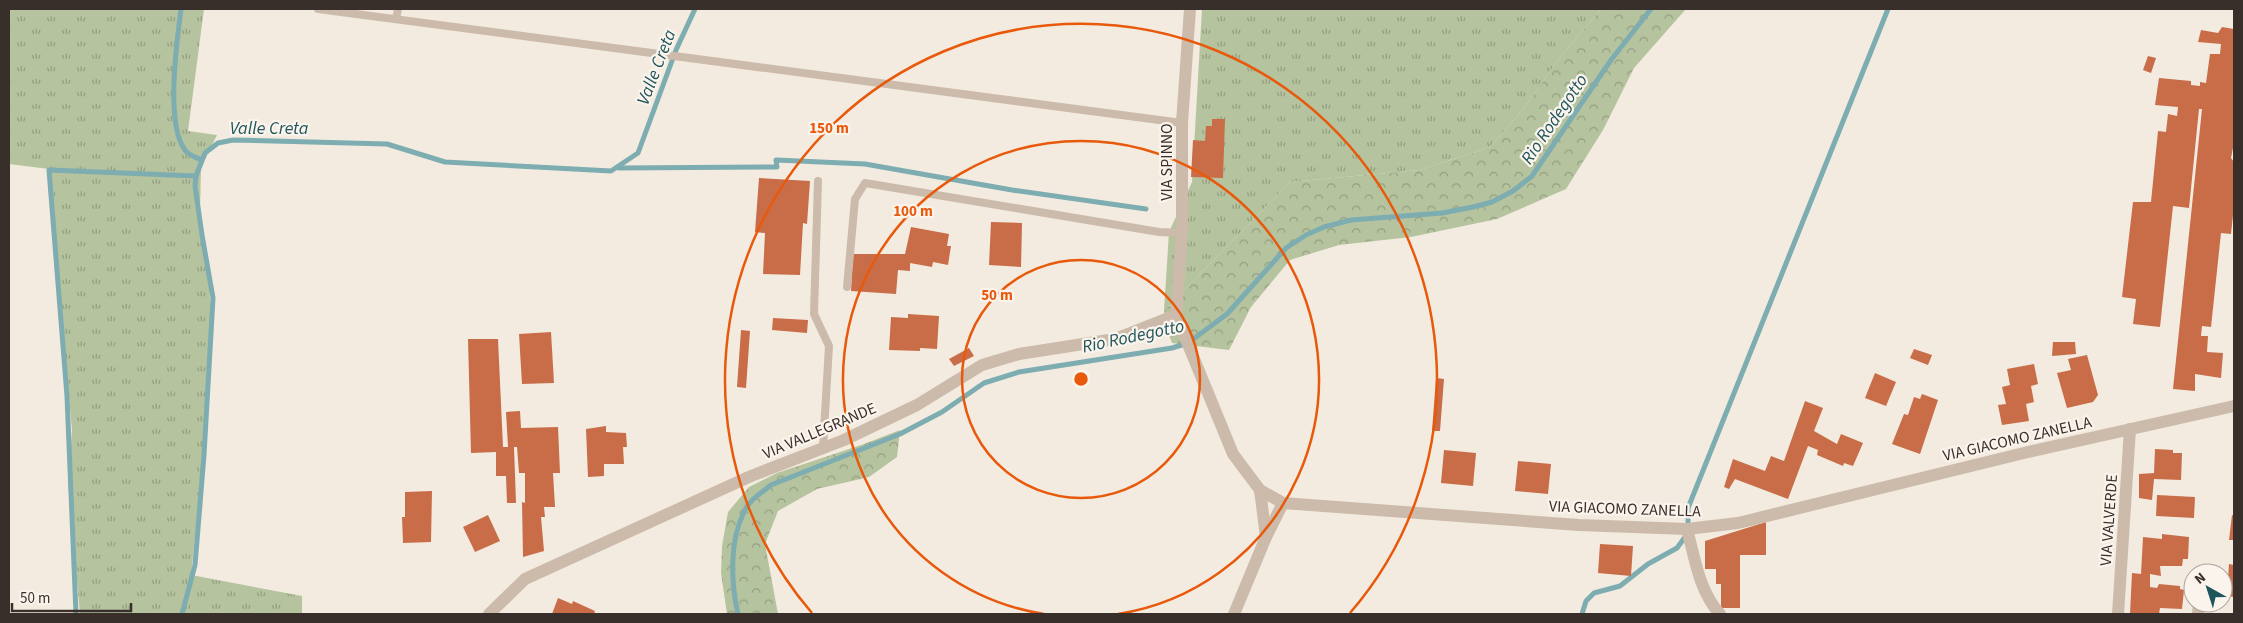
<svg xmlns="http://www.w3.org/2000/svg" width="2243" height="623" viewBox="0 0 2243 623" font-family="'Source Sans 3',sans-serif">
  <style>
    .grass { fill: url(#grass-tufts) }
    .forest { fill: url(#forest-crowns) }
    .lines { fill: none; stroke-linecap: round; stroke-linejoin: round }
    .stream { stroke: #7dadb1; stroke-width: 5 }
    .building { fill: #c86d48 }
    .service { stroke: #cba; stroke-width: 8 }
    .minor { stroke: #cba; stroke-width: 12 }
    .ring { fill: none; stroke: #e8590c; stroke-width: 2.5 }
    .labels { text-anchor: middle; stroke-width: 4.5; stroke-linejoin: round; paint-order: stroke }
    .street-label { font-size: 16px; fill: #392f2a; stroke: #fbf4ec }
    .water-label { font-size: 18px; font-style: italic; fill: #1e555c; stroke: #fbf4ec }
    .centre { fill: #e8590c; stroke: #fbf4ec; stroke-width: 2.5 }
    .ring-label { font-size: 15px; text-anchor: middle; font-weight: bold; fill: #e8590c; stroke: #fbf4ec; stroke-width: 4.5; stroke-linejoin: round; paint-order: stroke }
  </style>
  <defs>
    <pattern id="grass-tufts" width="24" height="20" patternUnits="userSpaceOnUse" patternTransform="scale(1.25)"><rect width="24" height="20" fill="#b5c39e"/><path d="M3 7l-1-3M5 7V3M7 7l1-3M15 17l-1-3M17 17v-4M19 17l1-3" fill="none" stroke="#949f81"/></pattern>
    <pattern id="forest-crowns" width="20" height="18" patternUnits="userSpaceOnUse" patternTransform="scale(1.25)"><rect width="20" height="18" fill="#b5c39e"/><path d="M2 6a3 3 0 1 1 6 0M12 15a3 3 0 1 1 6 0" fill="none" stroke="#949f81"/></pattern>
  </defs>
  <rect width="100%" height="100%" fill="#f3ebdf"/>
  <!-- grass -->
  <g class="grass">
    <path d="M9,9H204L188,131L217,135L201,167L200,209L209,279L212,338L203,462L191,575L302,596V614H80L68,483L72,430L49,169L9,164Z"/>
    <path d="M1202,9H1601L1558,60L1525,107L1490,147L1420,170L1290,182L1164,311L1169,232L1192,182Z"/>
  </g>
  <!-- forest -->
  <g class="forest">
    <path d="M1601,9H1686L1634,68L1603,130L1566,189L1497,219L1411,237L1339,245L1290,260L1251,307L1229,350L1172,343L1165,324L1164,311L1290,182L1420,170L1490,147L1525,107L1558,60Z"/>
    <path d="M900,430L897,457L869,477L817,489L778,511L765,544L778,614H727L721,573L722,546L728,512L749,487L777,473L864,444Z"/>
  </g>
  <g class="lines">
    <!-- stream -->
    <g class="stream">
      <path d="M181,9C177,41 165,124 185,150C188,155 196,157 201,160"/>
      <path d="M618,168L777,167L776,160L865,164L1012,190L1146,209"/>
      <path d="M76,614L67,396L49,170L196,176"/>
      <path d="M182,614L195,565L204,455L213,298L202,235L195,186L196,176L205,153L218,143L233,140L387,144L445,162L611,171L638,153L676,50L695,9"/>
      <path d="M738,614C731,583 729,542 744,512C749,500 761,493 771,485L900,434L942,412L984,383L1019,372L1172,348L1188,343L1227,314L1286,248L1306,235L1324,227L1351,220L1442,213L1473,207L1492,202L1513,191L1532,176L1611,60L1651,9"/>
      <path d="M1582,614L1586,601L1594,593L1620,586L1648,564L1677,548L1688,533V508L1888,9"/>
    </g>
  </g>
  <!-- building -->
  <g class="building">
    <path d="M2222,27L2234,29V143L2231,158L2234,162V206L2231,234L2221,233L2211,327L2202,326L2201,336H2208L2207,352L2223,353L2221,378L2195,374V391L2173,389L2202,109H2199L2189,208L2173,206L2160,327L2133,324L2136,299L2122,297L2133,202H2151L2158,131L2166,132L2168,114L2177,116L2178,107L2155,105L2159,78L2191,81V85L2200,86V82L2206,83L2210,54H2220L2221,44L2198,42L2201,30L2218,33Z"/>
    <path d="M2148,56L2156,58L2151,73L2143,70Z"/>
    <path d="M1212,119H1225L1223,178L1191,177L1193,140L1205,141L1206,126H1212Z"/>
    <path d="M759,178L810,181L807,224L803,223L800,275L763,274L765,233L755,232Z"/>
    <path d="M991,222L1022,223L1021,267L989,265Z"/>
    <path d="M911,227L949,234L947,246H951L948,265L933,262L932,267L910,263V271L898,270L896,294L851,291L853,254H905Z"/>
    <path d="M908,314L939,316L937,349L920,348V351L889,350L891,317L908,318Z"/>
    <path d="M773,318L808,320L807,333L772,330Z"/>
    <path d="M741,330L750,331L746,388L737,387Z"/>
    <path d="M551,332L554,383L522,384L519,334Z"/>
    <path d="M468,339H498L503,447H508L506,412L520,411L521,428L558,427L560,473H553L555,507H544L545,517H541L544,551L523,557L522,502L525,503V473H519L517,447H514L516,503H507L506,476H496V452L471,453Z"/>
    <path d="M2053,342H2075L2076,354L2052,356Z"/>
    <path d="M969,348L974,356L954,366L949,359Z"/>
    <path d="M1914,349L1932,355L1928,365L1910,358Z"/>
    <path d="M2087,355L2098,395L2093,402L2067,408L2057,373L2071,370L2068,359Z"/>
    <path d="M2034,364L2038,384L2031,386L2034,402L2026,404L2029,421L2002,425L1998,405L2006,404L2002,387L2010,385L2007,369Z"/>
    <path d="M1875,373L1896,382L1886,406L1865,398Z"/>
    <path d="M1436,378L1444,379L1440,431H1432Z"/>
    <path d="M1922,394L1938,400L1920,454L1892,444L1904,414L1908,415L1914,397L1920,399Z"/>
    <path d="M1805,401L1823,408L1814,431L1837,444L1841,434L1863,443L1853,466L1844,463L1843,466L1817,455L1818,450L1808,446L1788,499L1735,479L1729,489L1724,487L1733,459L1765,471L1771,456L1784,461Z"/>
    <path d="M853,412L856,420L842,426L839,418Z"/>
    <path d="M606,426V432L626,433L627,447H623L624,464H604V476L588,477L586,429Z"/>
    <path d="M2155,449L2173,450V453H2182L2181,480L2154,479L2152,500L2139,498V474L2154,473Z"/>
    <path d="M1444,450L1476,453L1473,486L1441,483Z"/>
    <path d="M1518,461L1551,464L1548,494L1515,491Z"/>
    <path d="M432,491L431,542L403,543L402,517H405V492Z"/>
    <path d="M2157,495L2195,497L2194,518L2156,516Z"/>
    <path d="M488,515L500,541L475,552L463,527Z"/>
    <path d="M2232,515L2234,516V540H2229Z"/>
    <path d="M1766,522V555H1740V608H1721V584H1716V569H1705V541Z"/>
    <path d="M2162,534L2189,537L2188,559H2183L2182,566H2160L2161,576L2150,574V587L2157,588L2159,584L2180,586V589L2184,590L2182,609L2160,608L2159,614H2130L2132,573L2141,574L2143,537L2162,539Z"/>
    <path d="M1600,544L1633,546L1631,576L1598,573Z"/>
    <path d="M2229,564L2234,565V597L2227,596Z"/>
    <path d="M558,598L572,604L573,601L595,611L594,614H552Z"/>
  </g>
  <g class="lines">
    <!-- service -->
    <g class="service">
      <path d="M318,9L1182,123"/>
      <path d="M396,19L398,9"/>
      <path d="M818,181L814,314L829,346L823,448"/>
      <path d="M847,287L855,199L865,183L1159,232L1182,233"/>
    </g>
    <!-- minor -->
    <g class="minor">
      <path d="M1190,9L1182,123V233L1176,315L1233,454L1260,490L1283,503L1579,525L1687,529L1738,523L2028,452L2234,406"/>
      <path d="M1260,490L1266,537"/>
      <path d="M1687,529C1695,559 1699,591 1720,614"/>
      <path d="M489,614L525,579L751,476L844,440L917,405L982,365L1019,354L1115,339L1176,315"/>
      <path d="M1234,614L1266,537L1283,503"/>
      <path d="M2118,614L2130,429"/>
      <path d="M2198,614L2199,603"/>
    </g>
  </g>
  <!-- distance rings -->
  <g class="ring">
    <circle cx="1081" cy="379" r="119"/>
    <path d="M1044 614A238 238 0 1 1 1118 614"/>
    <path d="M812 613A356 356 0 1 1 1350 613"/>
  </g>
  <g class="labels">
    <!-- street labels -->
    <g class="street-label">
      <text transform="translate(1166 162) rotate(-90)" y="6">VIA SPINNO</text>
      <text transform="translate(819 430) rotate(-23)" y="6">VIA VALLEGRANDE</text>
      <text transform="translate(2017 438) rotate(-13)" y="6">VIA GIACOMO ZANELLA</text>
      <text transform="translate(1625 508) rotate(2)" y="6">VIA GIACOMO ZANELLA</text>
      <text transform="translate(2108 520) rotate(-86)" y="6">VIA VALVERDE</text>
    </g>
    <!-- water labels -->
    <g class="water-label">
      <text transform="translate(656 67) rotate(-69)" y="6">Valle Creta</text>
      <text transform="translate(1554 119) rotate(-56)" y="6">Rio Rodegotto</text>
      <text x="269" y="134">Valle Creta</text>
      <text transform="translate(1133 336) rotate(-12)" y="6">Rio Rodegotto</text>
    </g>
  </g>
  <circle cx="1081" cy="379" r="8" class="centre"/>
  <g class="ring-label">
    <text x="829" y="133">150 m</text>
    <text x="913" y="216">100 m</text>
    <text x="997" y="300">50 m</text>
  </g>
  <!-- border -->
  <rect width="2243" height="623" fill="none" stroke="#392f2a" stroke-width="20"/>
  <!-- north arrow -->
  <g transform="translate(2208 588) rotate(321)"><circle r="24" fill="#fbf4ec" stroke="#ada59e"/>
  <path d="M0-4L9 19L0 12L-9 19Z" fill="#1e555c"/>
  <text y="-8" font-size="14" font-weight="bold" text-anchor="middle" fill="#392f2a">N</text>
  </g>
  <!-- scale -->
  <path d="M12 603v8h119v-8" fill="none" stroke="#392f2a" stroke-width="2.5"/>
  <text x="20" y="603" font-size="15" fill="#392f2a" stroke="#fbf4ec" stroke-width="4" paint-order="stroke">50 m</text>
</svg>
